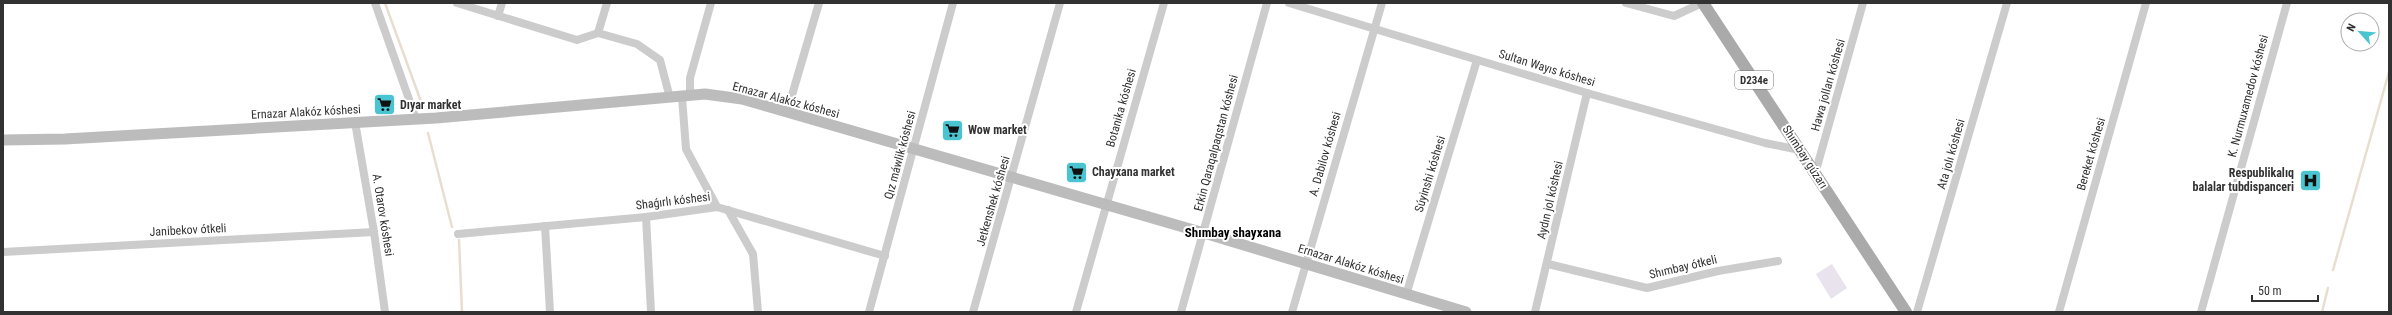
<svg xmlns="http://www.w3.org/2000/svg" width="2392" height="315" viewBox="0 0 2392 315" font-family="'Roboto Condensed',sans-serif">
  <style>
    .green { fill: #e9e3ed }
    .lines { fill: none; stroke-linecap: round; stroke-linejoin: round }
    .stream { stroke: #e8decf; stroke-width: 2.5 }
    .minor { stroke: #ccc; stroke-width: 8 }
    .secondary { stroke: #bcbcbc; stroke-width: 11 }
    .primary { stroke: #aaa; stroke-width: 12 }
    .labels { text-anchor: middle; stroke-width: 4; stroke-linejoin: round; paint-order: stroke }
    .shield { fill: #fff; stroke: #707070; stroke-width: 1 }
    .shield-label { font-size: 11px; font-weight: bold; fill: #323232 }
    .street-label { font-size: 12px; fill: #323232; stroke: #fff }
    .poi-label { font-size: 12px; font-weight: bold; fill: #323232; stroke: #fff; text-anchor: start }
    .neighbourhood-label { font-size: 13px; font-weight: bold; fill: #000; stroke: #fff }
  </style>
  <rect width="100%" height="100%" fill="#fff"/>
  <!-- green -->
  <path class="green" d="M1832,264L1847,288L1831,299L1816,274Z"/>
  <g class="lines">
    <!-- stream -->
    <g class="stream">
      <path d="M385,3L423,107"/>
      <path d="M428,133L452,227"/>
      <path d="M459,240L462,312"/>
      <path d="M2333,270L2389,72"/>
      <path d="M2322,312L2328,288"/>
    </g>
    <!-- minor -->
    <g class="minor">
      <path d="M375,3L416,119"/>
      <path d="M457,3L577,40L598,33L637,44L660,60L670,98"/>
      <path d="M1289,3L1587,93L1765,143L1800,150"/>
      <path d="M1626,3L1674,16L1702,3"/>
      <path d="M498,16L502,3"/>
      <path d="M598,33L607,3"/>
      <path d="M690,96V78L711,3"/>
      <path d="M682,97L686,149L717,207"/>
      <path d="M787,112L819,3"/>
      <path d="M355,122L374,232L385,312"/>
      <path d="M1815,174L1863,3"/>
      <path d="M728,210L753,254L758,312"/>
      <path d="M646,217L651,312"/>
      <path d="M545,226L550,312"/>
      <path d="M458,234L646,217L717,207L885,256"/>
      <path d="M3,252L374,232"/>
      <path d="M1548,264L1647,288L1718,271L1778,261"/>
      <path d="M1406,295L1477,60"/>
      <path d="M869,312L953,3"/>
      <path d="M973,312L1060,3"/>
      <path d="M1076,312L1164,3"/>
      <path d="M1181,312L1267,3"/>
      <path d="M1292,312L1382,3"/>
      <path d="M1535,312L1587,93"/>
      <path d="M1917,312L2007,3"/>
      <path d="M2059,312L2146,3"/>
      <path d="M2201,312L2287,3"/>
    </g>
    <!-- secondary -->
    <path class="secondary" d="M3,140L65,139L436,118L705,94L742,99L787,112L1204,233L1466,312"/>
    <!-- primary -->
    <path class="primary" d="M1703,3L1906,312"/>
  </g>
  <!-- icons -->
  <defs>
    <symbol id="supermarket-square" viewBox="-11 -11 22 22"><rect x="-9" y="-9" width="18" height="18" rx="4" fill="#4bc4d2" stroke="#fff"/><path d="M-6-5.5h2.5l.6 2H6L4.5 2H-2.5L-4.4-4H-6ZM-1.5 3.2a1.3 1.3 0 1 0 .1 0ZM3 3.2a1.3 1.3 0 1 0 .1 0Z" fill="#111"/></symbol>
    <symbol id="hospital-square" viewBox="-11 -11 22 22"><rect x="-9" y="-9" width="18" height="18" rx="4" fill="#4bc4d2" stroke="#fff"/><path d="M-5-5h3v3.5h4V-5h3V5h-3V1.5h-4V5h-3Z" fill="#111"/></symbol>
  </defs>
  <g fill-rule="evenodd">
    <use href="#supermarket-square" x="372" y="92" width="25" height="25"/>
    <use href="#supermarket-square" x="940" y="118" width="25" height="25"/>
    <use href="#supermarket-square" x="1064" y="160" width="25" height="25"/>
    <use href="#hospital-square" x="2298" y="168" width="25" height="25"/>
  </g>
  <g class="labels">
    <!-- shield labels -->
    <rect class="shield" x="1735" y="71" width="38" height="18" rx="3"/>
    <g class="shield-label">
      <text x="1754" y="84">D234e</text>
    </g>
    <!-- street labels -->
    <g class="street-label">
      <text transform="translate(1547 68) rotate(17)" y="4">Sultan Wayıs kóshesi</text>
      <text transform="translate(1828 85) rotate(-74)" y="4">Hawa jolları kóshesi</text>
      <text transform="translate(2248 96) rotate(-75)" y="4">K. Nurmuxamedov kóshesi</text>
      <text transform="translate(786 100) rotate(15)" y="4">Ernazar Alakóz kóshesi</text>
      <text transform="translate(1121 108) rotate(-74)" y="4">Botanika kóshesi</text>
      <text transform="translate(306 112) rotate(-3)" y="4">Ernazar Alakóz kóshesi</text>
      <text transform="translate(1216 143) rotate(-75)" y="4">Erkin Qaraqalpaqstan kóshesi</text>
      <text transform="translate(1325 154) rotate(-74)" y="4">A. Dabilov kóshesi</text>
      <text transform="translate(1951 154) rotate(-74)" y="4">Ata jolı kóshesi</text>
      <text transform="translate(2091 154) rotate(-74)" y="4">Bereket kóshesi</text>
      <text transform="translate(900 155) rotate(-75)" y="4">Qız máwlik kóshesi</text>
      <text transform="translate(1805 157) rotate(57)" y="4">Shımbay gúzarı</text>
      <text transform="translate(1430 174) rotate(-73)" y="4">Súyinshi kóshesi</text>
      <text transform="translate(1550 200) rotate(-77)" y="4">Aydın jol kóshesi</text>
      <text transform="translate(673 201) rotate(-7)" y="4">Shaǵırlı kóshesi</text>
      <text transform="translate(993 201) rotate(-74)" y="4">Jetkenshek kóshesi</text>
      <text transform="translate(383 215) rotate(81)" y="4">A. Otarov kóshesi</text>
      <text transform="translate(188 230) rotate(-3)" y="4">Janibekov ótkeli</text>
      <text transform="translate(1351 264) rotate(17)" y="4">Ernazar Alakóz kóshesi</text>
      <text transform="translate(1683 267) rotate(-13)" y="4">Shımbay ótkeli</text>
    </g>
    <!-- poi labels -->
    <g class="poi-label">
      <text x="400" y="109">Dıyar market</text>
      <text x="968" y="134">Wow market</text>
      <text x="1092" y="176">Chayxana market</text>
      <text x="2294" y="177" text-anchor="end">Respublikalıq<tspan x="2294" dy="14">balalar tubdispanceri</tspan></text>
    </g>
    <!-- neighbourhood labels -->
    <g class="neighbourhood-label">
      <text x="1233" y="237">Shımbay shayxana</text>
    </g>
  </g>
  <!-- border -->
  <rect width="2392" height="315" fill="none" stroke="#323232" stroke-width="8"/>
  <!-- north arrow -->
  <g transform="translate(2360 32) rotate(297)"><circle r="19" fill="#ffffff" stroke="#adadad"/>
  <path d="M0-3L7 15L0 10L-7 15Z" fill="#4bc4d2"/>
  <text y="-6" font-size="11" font-weight="bold" text-anchor="middle" fill="#323232">N</text>
  </g>
  <!-- scale -->
  <path d="M2252 295v6h66v-6" fill="none" stroke="#323232" stroke-width="2"/>
  <text x="2258" y="295" font-size="12" fill="#323232" stroke="#ffffff" stroke-width="3" paint-order="stroke">50 m</text>
</svg>
